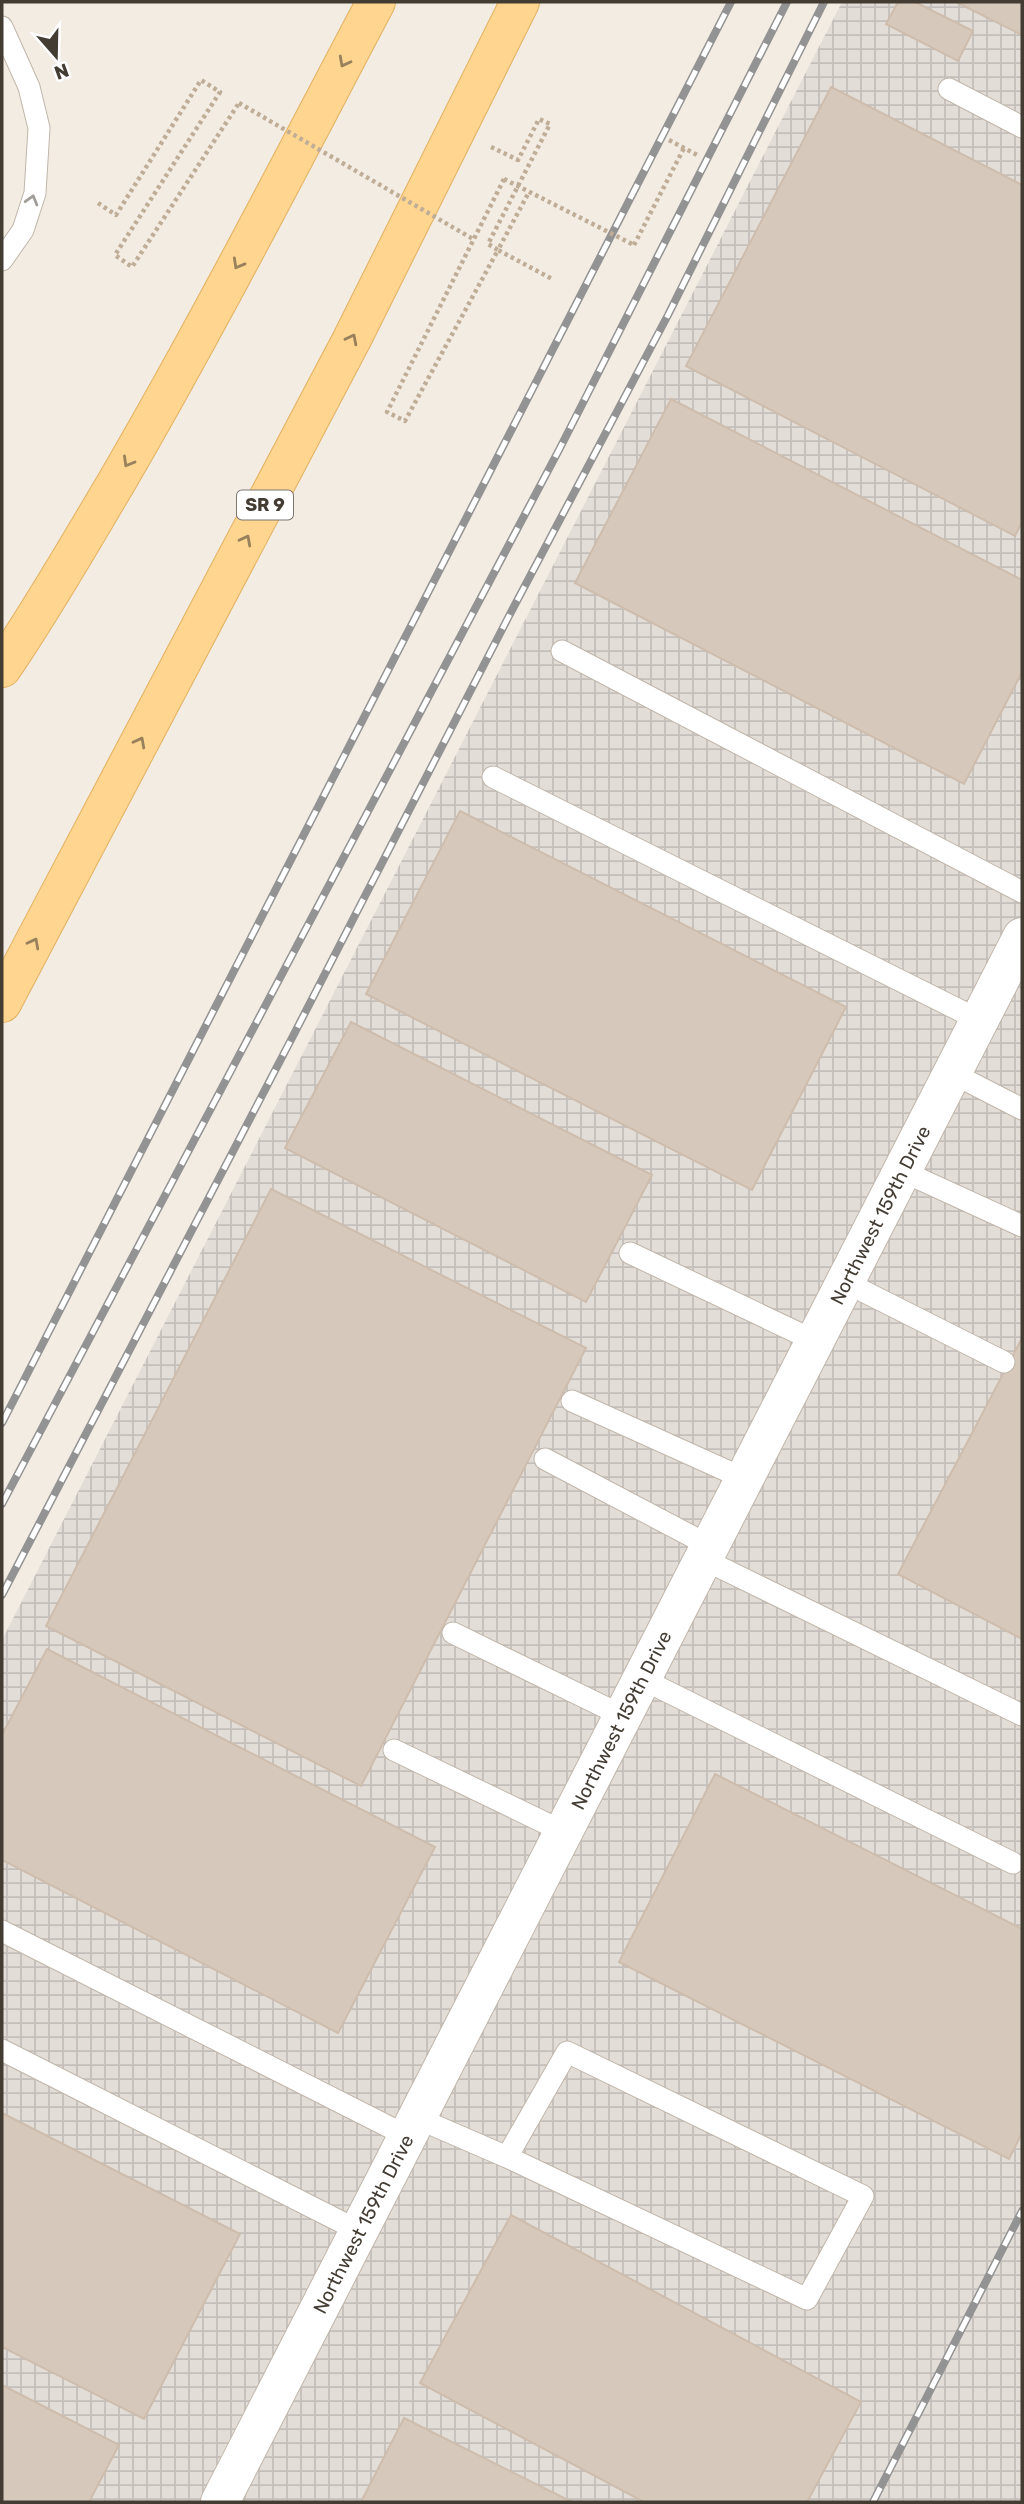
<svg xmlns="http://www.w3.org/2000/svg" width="1024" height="2504" viewBox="0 0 1024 2504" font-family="Rubik,sans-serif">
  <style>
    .industrial { fill: url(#industrial-grid) }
    .building { fill: #d6c9bb; stroke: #cebdac; stroke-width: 2 }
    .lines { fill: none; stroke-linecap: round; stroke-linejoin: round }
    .lane-casing { stroke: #c0b6a9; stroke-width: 23 }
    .street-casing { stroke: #c0b6a9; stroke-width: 40 }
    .primary-casing { stroke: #e4b05f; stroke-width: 40 }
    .path { stroke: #bfad97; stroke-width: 4.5; stroke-dasharray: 3.5 3.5; stroke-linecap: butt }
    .lane { stroke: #fff; stroke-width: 21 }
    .street { stroke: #fff; stroke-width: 38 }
    .primary { stroke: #ffd58f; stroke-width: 38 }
    .rail-casing { stroke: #939393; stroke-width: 8 }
    .rail { stroke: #fff; stroke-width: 5; stroke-dasharray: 16; stroke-linecap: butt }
    .path-bridge { stroke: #bfad97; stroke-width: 4.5; stroke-dasharray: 3.5 3.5; stroke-linecap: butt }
    .oneway { stroke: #98815c }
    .oneway2 { stroke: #a19e99 }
    .labels { text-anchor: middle; stroke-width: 6; stroke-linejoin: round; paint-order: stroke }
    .shield { fill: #fff; stroke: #7b7670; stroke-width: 2 }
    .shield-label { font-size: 18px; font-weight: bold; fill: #433c33 }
    .street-label { font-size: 19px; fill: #433c33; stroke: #fff }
  </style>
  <defs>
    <pattern id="industrial-grid" width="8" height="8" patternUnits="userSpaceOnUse" patternTransform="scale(1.75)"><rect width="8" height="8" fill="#e3ddd8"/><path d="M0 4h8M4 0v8" fill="none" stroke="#c4bfba"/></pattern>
  </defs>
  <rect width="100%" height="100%" fill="#f2ece3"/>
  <!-- industrial -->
  <path class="industrial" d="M842,2H1022V2502H2V1640Z"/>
  <!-- building -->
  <g class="building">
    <path d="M898,2H915L973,31L958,61L886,24Z"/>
    <path d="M956,2H1022V35Z"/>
    <path d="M831,87L1022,185V522L1015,536L686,366Z"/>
    <path d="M671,399L1022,580V672L964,784L575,583Z"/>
    <path d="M460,811L846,1007L752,1190L366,994Z"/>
    <path d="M351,1022L652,1175L586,1302L285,1148Z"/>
    <path d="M271,1189L586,1348L361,1786L46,1626Z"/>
    <path d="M1022,1338V1639L898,1574Z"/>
    <path d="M47,1649L435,1847L338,2033L2,1860V1735Z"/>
    <path d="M715,1774L1022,1929V2133L1009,2159L619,1962Z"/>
    <path d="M2,2113L240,2234L144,2419L2,2347Z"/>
    <path d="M511,2215L861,2402L807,2502H644L420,2383Z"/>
    <path d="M2,2385L119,2445L89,2502H2Z"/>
    <path d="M404,2418L572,2502H361Z"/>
  </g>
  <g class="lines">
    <defs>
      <g id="lane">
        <path d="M2,27L29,87L39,128L35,193L23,230L2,260"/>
        <path d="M949,89L1022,127"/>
        <path d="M562,651L1022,892"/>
        <path d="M493,777L979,1020"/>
        <path d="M952,1073L1022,1109"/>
        <path d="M902,1171L1022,1226"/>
        <path d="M630,1253L815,1341"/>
        <path d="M845,1282L1004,1362"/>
        <path d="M572,1401L745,1479"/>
        <path d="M545,1459L710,1546"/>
        <path d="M703,1559L1022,1715"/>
        <path d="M453,1633L623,1716"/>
        <path d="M642,1679L1013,1863"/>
        <path d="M394,1750L564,1832"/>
        <path d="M2,1931L407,2136"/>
        <path d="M2,2050L359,2231"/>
        <path d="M417,2118L507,2157L807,2299L863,2196L567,2052L507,2157"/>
      </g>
      <path id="street" d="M220,2502L1022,937"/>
      <g id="primary">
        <path d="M2,668C43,608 79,545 116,483C208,325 291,163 376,2"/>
        <path d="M2,1003L352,339L520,2"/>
      </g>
    </defs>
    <!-- lane casing -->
    <use href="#lane" class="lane-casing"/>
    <!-- street casing -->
    <use href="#street" class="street-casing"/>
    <!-- primary casing -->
    <use href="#primary" class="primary-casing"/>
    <!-- path -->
    <g class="path">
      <path d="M669,140L699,156"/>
      <path d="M491,147L518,160L539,119L550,124L488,244L498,250L529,192"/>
      <path d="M504,179L387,412L405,421L498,250L554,280"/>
      <path d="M98,203L116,215L201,80L220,92L115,255L132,267L239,103"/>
      <path d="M634,245L684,148"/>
    </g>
    <!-- lane -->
    <use href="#lane" class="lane"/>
    <!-- street -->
    <use href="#street" class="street"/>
    <!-- primary -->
    <use href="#primary" class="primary"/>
    <defs>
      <g id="rail">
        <path d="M2,1423L731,2"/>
        <path d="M2,1504L560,448L787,2"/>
        <path d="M2,1595L293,1036L509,616L668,315L824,2"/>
        <path d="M873,2502L1022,2211"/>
      </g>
    </defs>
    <!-- rail casing -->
    <use href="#rail" class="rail-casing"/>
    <!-- rail -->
    <use href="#rail" class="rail"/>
    <!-- path-bridge -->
    <g class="path-bridge">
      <path d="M239,103L473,239"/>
      <path d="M504,179L634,245"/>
    </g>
  </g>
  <!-- one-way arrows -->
  <defs><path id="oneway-chevron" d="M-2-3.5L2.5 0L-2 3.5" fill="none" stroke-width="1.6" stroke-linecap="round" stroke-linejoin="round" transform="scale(1.75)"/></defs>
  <g class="oneway">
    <use href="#oneway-chevron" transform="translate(344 62) rotate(118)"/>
    <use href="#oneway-chevron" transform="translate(238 264) rotate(119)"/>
    <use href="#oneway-chevron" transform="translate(352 339) rotate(-63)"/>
    <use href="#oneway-chevron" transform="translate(128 462) rotate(120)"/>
    <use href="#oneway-chevron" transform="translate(246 540) rotate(-62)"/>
    <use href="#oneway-chevron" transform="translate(140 742) rotate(-62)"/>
    <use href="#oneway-chevron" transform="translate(34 943) rotate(-62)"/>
  </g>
  <use class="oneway2" href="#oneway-chevron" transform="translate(32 200) rotate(-74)"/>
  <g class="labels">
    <!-- shield labels -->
    <rect class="shield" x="237" y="490.5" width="56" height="29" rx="5"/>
    <g class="shield-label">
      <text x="265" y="511">SR 9</text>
    </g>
    <!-- street labels -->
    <g class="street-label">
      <text transform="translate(880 1215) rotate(-63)" y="7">Northwest 159th Drive</text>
      <text transform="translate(621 1720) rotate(-63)" y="7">Northwest 159th Drive</text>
      <text transform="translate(363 2224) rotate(-63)" y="7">Northwest 159th Drive</text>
    </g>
  </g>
  <!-- border -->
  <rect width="1024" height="2504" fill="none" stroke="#433c33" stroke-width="7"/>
  <!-- north arrow -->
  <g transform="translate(56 56) rotate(160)" stroke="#ffffff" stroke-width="5" paint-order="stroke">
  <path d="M0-5L12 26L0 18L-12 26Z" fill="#433c33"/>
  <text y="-10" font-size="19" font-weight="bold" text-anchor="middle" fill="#433c33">N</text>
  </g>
</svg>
